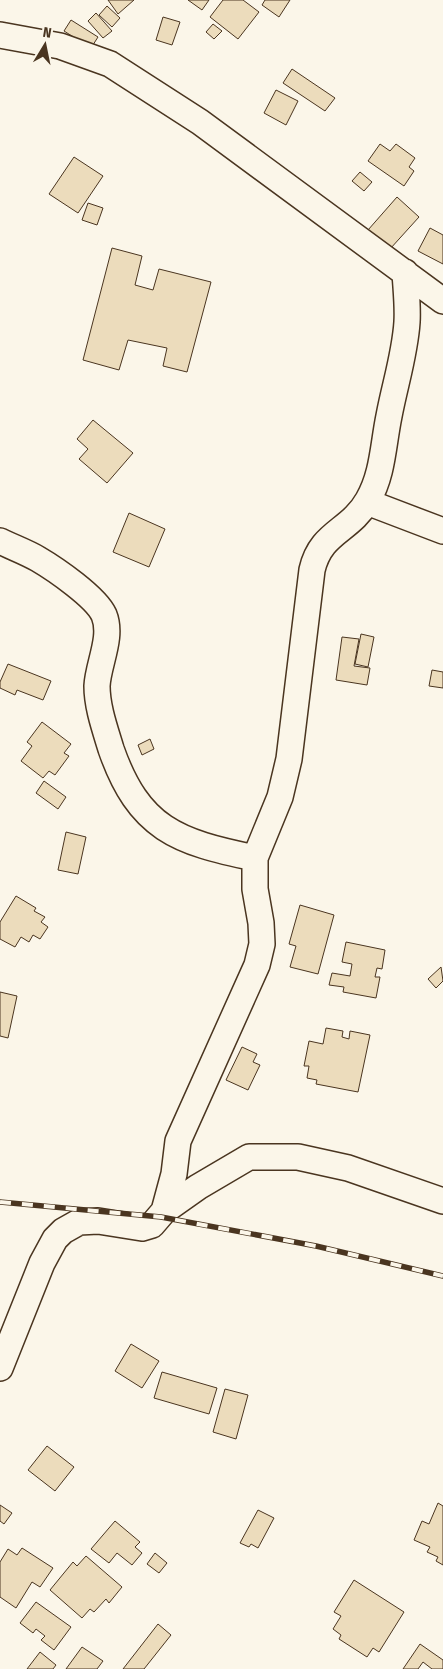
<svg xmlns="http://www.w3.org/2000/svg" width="443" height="1669" font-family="'Fira Sans Condensed',sans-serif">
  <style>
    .building { fill: #ecdcbc; stroke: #4a3520 }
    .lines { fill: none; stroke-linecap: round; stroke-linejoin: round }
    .street-casing { stroke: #4a3520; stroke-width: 28 }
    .street { stroke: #fbf6e9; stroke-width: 25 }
    .rail-casing { stroke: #4a3520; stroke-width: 5.5 }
    .rail { stroke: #fbf6e9; stroke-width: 4; stroke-dasharray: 11; stroke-linecap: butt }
  </style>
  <rect width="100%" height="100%" fill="#fbf6e9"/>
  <path class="building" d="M 108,0 L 134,0 L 118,14 Z
    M 188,0 L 209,0 L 202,10 Z
    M 223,0 L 243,0 L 259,12 L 238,39 L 210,17 Z
    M 265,0 L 290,0 L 279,17 L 262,5 Z
    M 107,6 L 120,18 L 112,27 L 99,15 Z
    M 96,13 L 112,31 L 103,38 L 88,21 Z
    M 163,17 L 180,22 L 172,45 L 156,40 Z
    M 71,20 L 98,37 L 91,48 L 64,31 Z
    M 213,24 L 222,31 L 214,39 L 206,32 Z
    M 292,69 L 335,98 L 325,111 L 283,83 Z
    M 276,90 L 298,101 L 286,125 L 264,113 Z
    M 380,144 L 390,151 L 396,144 L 415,158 L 409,167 L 414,171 L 404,186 L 368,161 Z
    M 74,157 L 103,176 L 78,213 L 49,194 Z
    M 360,172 L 372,182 L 364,191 L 352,181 Z
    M 397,197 L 419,217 L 390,249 L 368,230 Z
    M 88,203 L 103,208 L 97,225 L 82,220 Z
    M 430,228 L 443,235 L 443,264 L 418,251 Z
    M 112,248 L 142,256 L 135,285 L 153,290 L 159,269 L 211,282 L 187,372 L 163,366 L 167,348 L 128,340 L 119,370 L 83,360 Z
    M 93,420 L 133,453 L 107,483 L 79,459 L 88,449 L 77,439 Z
    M 129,513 L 165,529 L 149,567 L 113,552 Z
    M 361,634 L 374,637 L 368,667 L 355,664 Z
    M 342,637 L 359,639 L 354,666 L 370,668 L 367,685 L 336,680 Z
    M 8,664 L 51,681 L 43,700 L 17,690 L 15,695 L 0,688 L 0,682 Z
    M 432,670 L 443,672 L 443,688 L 429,686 Z
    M 42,722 L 71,744 L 64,753 L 69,756 L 55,775 L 49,771 L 43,778 L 21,761 L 32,746 L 27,742 Z
    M 150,739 L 154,749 L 142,755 L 138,745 Z
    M 44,781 L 66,797 L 58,809 L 36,793 Z
    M 66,832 L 86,837 L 78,874 L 58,870 Z
    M 16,896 L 36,908 L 34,911 L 45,917 L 41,922 L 48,927 L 40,939 L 33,935 L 29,942 L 21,937 L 15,947 L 0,939 L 0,922 Z
    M 300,905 L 334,915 L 318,974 L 290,967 L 296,946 L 289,944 Z
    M 346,942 L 385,950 L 382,969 L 377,968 L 375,977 L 380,977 L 376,998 L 343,992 L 344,987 L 329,985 L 332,973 L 350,976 L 352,964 L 342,962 Z
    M 441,967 L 443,981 L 436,988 L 428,979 Z
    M 0,992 L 17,996 L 8,1038 L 0,1036 Z
    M 326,1028 L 343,1031 L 342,1037 L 349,1039 L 350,1031 L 370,1035 L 358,1092 L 316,1084 L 317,1080 L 307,1078 L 309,1066 L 304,1066 L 309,1041 L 323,1044 Z
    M 242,1047 L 257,1054 L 253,1062 L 260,1065 L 248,1090 L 226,1080 Z
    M 131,1344 L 159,1361 L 142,1388 L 115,1371 Z
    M 162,1372 L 217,1388 L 209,1414 L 154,1398 Z
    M 225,1389 L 248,1395 L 236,1439 L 213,1432 Z
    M 47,1446 L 74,1467 L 55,1491 L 28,1470 Z
    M 438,1503 L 443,1506 L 443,1565 L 436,1561 L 438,1557 L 427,1552 L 430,1547 L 414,1540 L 422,1521 L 429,1524 Z
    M 0,1505 L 12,1513 L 4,1524 L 0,1521 Z
    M 258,1510 L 274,1518 L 258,1548 L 251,1544 L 249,1547 L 240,1543 Z
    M 115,1521 L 140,1542 L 135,1547 L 142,1553 L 132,1565 L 117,1553 L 109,1563 L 91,1549 Z
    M 22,1548 L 53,1568 L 40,1587 L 32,1582 L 16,1608 L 0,1597 L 0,1562 L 8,1549 L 17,1555 Z
    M 155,1553 L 167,1563 L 159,1573 L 147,1564 Z
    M 86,1556 L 122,1587 L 109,1603 L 106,1599 L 94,1612 L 90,1609 L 82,1618 L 50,1590 L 73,1562 L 77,1566 Z
    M 354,1580 L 404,1612 L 379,1652 L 373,1648 L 367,1657 L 339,1639 L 341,1635 L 333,1629 L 341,1616 L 334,1612 Z
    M 36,1602 L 71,1627 L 54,1650 L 41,1640 L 45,1636 L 36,1629 L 33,1633 L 20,1623 Z
    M 158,1624 L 171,1635 L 144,1669 L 123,1669 Z
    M 420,1644 L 443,1660 L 443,1669 L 432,1669 L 423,1662 L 418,1669 L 403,1669 Z
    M 82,1647 L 103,1661 L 97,1669 L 66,1669 Z
    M 40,1652 L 56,1665 L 53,1669 L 27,1669 Z"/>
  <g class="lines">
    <g class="street-casing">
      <path id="street" d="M 0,35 L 60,46 L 110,64 L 200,122 L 443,301
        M 367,502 L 443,531
        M 0,541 C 12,547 26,552 38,559 C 55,569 96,597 104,615 C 113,637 98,664 97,686 C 97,707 105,729 111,749 C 139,829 177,842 255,858
        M 164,1211 L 174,1174 L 178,1141 L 257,965 L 262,944 L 261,923 L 255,889 L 255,858 L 280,797 L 289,759 L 312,570 C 321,531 350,532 368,500 C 383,474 383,445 389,416 C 395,384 405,354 407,322 C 408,306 406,289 405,272
        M 0,1368 L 42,1263 L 55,1239 L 63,1231 L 79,1222 L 98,1221 L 142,1228 L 152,1225 L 164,1211 L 198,1187 L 249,1157 L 298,1157 L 348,1168 L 443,1201"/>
    </g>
    <use href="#street" class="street"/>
    <g class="rail-casing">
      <path id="rail" d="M 0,1202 L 161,1217 L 316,1246 L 443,1276"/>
    </g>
    <use href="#rail" class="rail"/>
  </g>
  <g transform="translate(45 45) rotate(10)" stroke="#fbf6e9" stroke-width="4" paint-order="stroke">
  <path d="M0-4L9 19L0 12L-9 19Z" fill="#4a3520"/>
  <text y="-8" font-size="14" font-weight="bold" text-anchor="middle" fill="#4a3520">N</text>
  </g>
</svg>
